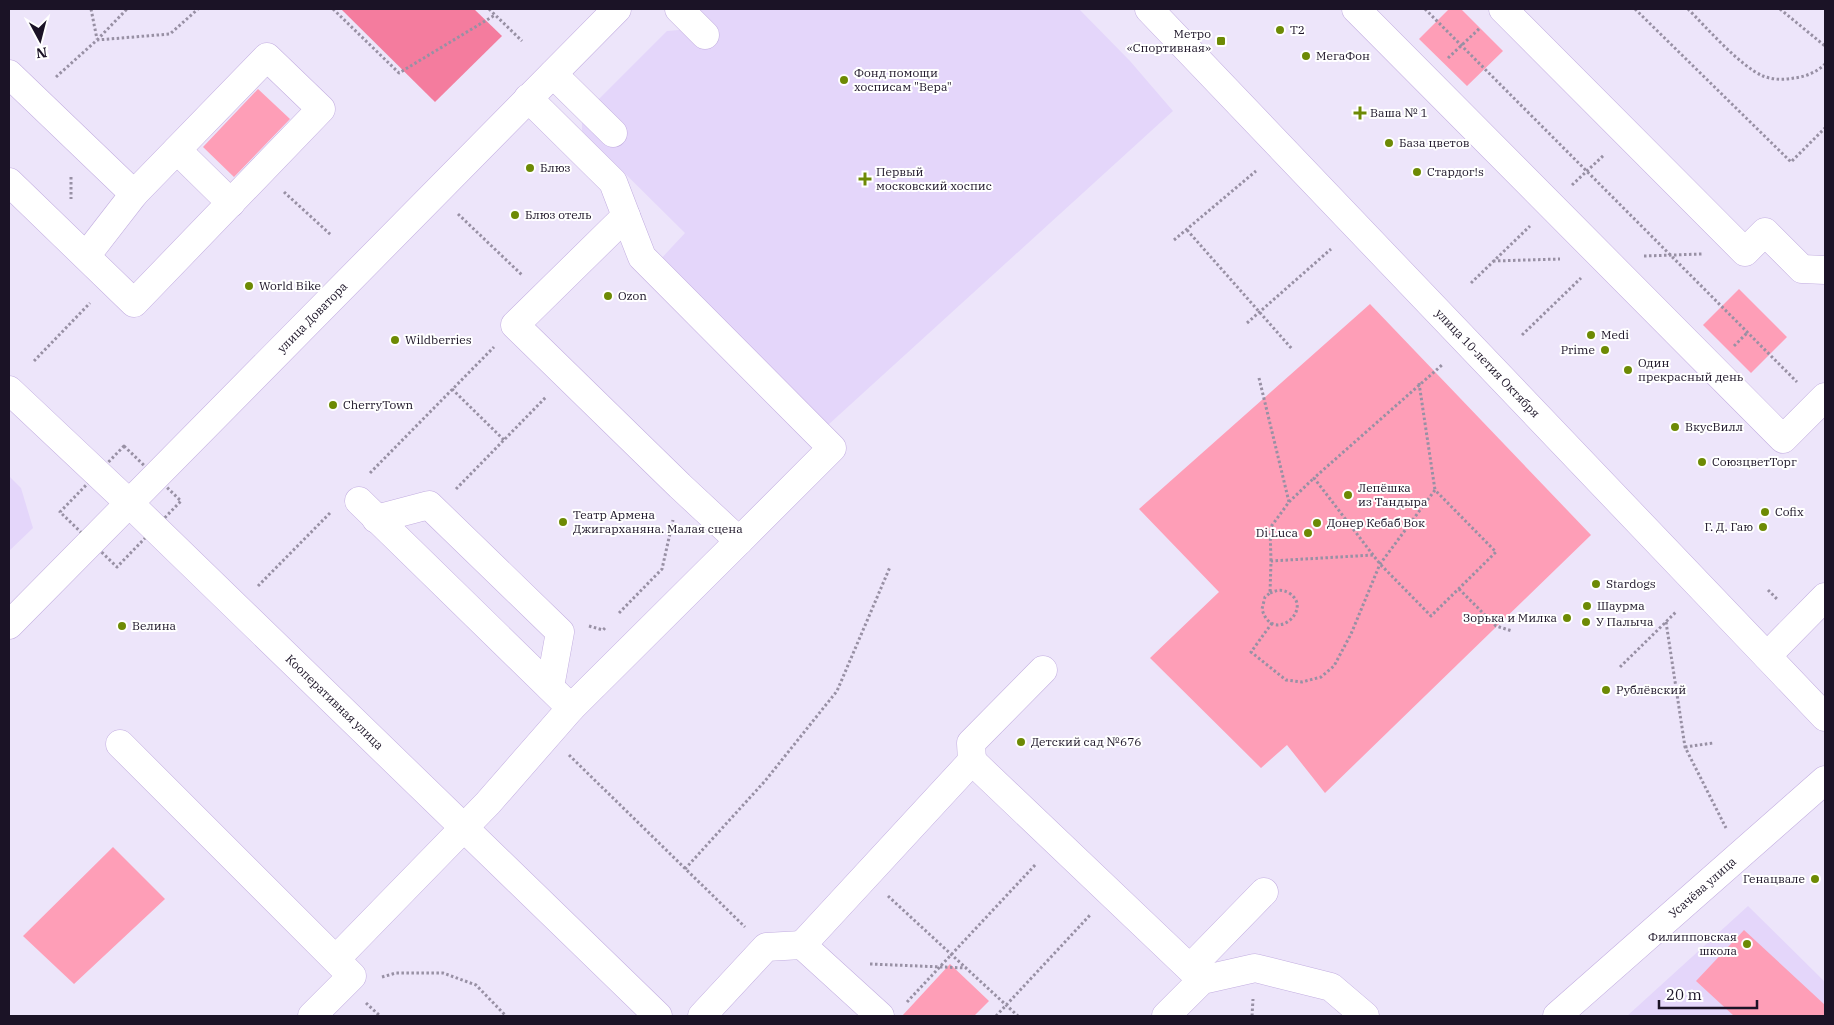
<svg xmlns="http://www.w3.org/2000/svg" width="1834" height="1025" font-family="'IBM Plex Serif',serif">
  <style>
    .built { fill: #e4d6fa }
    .green { fill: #fe9eb7 }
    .forest { fill: #f47c9e }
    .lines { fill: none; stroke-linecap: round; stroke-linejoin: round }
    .minor-casing { stroke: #c2ade0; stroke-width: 29 }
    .path { stroke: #9890a4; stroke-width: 3; stroke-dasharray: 2.5 2.5; stroke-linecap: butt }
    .minor { stroke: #fff; stroke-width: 28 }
    .poi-dot { fill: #6d8a04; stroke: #fff; stroke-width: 2 }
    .labels { text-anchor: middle; stroke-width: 4; stroke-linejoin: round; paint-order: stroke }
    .poi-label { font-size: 12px; fill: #1b1326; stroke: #fff; text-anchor: start }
    .street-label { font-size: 12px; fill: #1b1326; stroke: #fff }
  </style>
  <rect width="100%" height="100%" fill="#ede5fa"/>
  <path class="built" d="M 698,9 L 1079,9 L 1130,61 L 1173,111 L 828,425 L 658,262 L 685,233 L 582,131 L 582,116 L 667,31 L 679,30 Z
    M 9,476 L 21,488 L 33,528 L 9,551 Z
    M 1748,906 L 1825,982 L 1825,1016 L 1627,1016 Z"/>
  <path class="green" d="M 1449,9 L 1461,9 L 1503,51 L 1467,86 L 1419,39 Z
    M 258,89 L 290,119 L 234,177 L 203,147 Z
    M 1739,289 L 1787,337 L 1751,373 L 1703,325 Z
    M 1370,304 L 1591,535 L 1325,793 L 1287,745 L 1261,768 L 1150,658 L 1219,592 L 1139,509 Z
    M 113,847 L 165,899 L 74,984 L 23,936 Z
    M 1744,930 L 1825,1005 L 1825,1016 L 1734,1016 L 1696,981 Z
    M 950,964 L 989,1001 L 974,1016 L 902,1016 Z"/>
  <path class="forest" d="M 341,9 L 474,9 L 502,36 L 435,102 Z"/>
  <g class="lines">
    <g class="minor-casing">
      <g id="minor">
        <path d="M 679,9 L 705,35"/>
        <path id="s1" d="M 1149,9 L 1825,717"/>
        <path d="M 1356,9 L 1783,439 L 1825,397"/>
        <path d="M 1503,9 L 1745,252 L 1765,232 L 1802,269 L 1825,270"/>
        <path d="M 9,74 L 134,194 L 267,57 L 321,109 L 134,303 L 9,182"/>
        <path d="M 553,74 L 613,133"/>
        <path d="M 177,150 L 231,203"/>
        <path d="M 626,216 L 642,257 L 832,448 L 739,541"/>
        <path d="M 86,256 L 134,194"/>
        <path id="s2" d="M 9,390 L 129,503 L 658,1016"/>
        <path d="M 359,501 L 571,708 L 739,541 L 680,486 L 515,325 L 626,216 L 613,182 L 528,98"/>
        <path d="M 376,519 L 429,505 L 560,632 L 550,687"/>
        <path id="s3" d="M 9,625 L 617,9"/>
        <path d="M 1767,656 L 1825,597"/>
        <path d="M 120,744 L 352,976 L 312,1016"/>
        <path d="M 972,761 L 971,743 L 1043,670"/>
        <path d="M 336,959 L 488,803 L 571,708"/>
        <path d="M 1190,968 L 1264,892"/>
        <path d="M 702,1016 L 766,947 L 802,945"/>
        <path d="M 880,1016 L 802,945 L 972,761 L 1202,980"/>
        <path d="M 1166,1016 L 1202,980 L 1255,968 L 1331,987 L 1365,1016"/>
        <path id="s4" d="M 1557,1016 L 1825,780"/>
      </g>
    </g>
    <path class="path" d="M 91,9 L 97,39
      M 333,9 L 399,73 L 495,15
      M 489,9 L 522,41
      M 1425,9 L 1797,382
      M 1635,9 L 1791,162 L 1825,128
      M 1688,9 C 1707,28 1740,66 1763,76 C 1773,80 1784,80 1794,78 C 1805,77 1817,72 1825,64
      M 1780,9 L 1825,46
      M 97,40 L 127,9
      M 1448,58 L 1480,28
      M 56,77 L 97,40 L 170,34 L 198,9
      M 71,177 L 71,199
      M 1572,185 L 1604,155
      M 284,192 L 331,235
      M 458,214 L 522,275
      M 1187,230 L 1292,349
      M 1174,240 L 1256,171
      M 1644,256 L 1702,254
      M 1493,261 L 1560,259
      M 1471,283 L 1530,226
      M 1247,323 L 1331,249
      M 1522,335 L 1581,278
      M 1734,346 L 1747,333
      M 34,361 L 90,303
      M 1259,378 L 1289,502 L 1270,528 L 1271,561
      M 1419,383 L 1435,490
      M 452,389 L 504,440
      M 124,446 L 181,501 L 117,567 L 60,512 Z
      M 370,473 L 494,347
      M 456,489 L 546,397
      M 1289,502 L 1314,478
      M 258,586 L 330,513
      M 1459,589 L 1496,626 L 1512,631
      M 1768,590 L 1778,600
      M 1270,593 C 1277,590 1282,589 1289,593 C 1315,609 1272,646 1262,609 L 1265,597 L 1270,593 L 1271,561 L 1373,555
      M 619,613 L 662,569 L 673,520
      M 1666,622 L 1685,747 L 1726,828
      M 1272,623 L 1251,652 L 1286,680 L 1302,682 L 1321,677 L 1334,666 L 1351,634 L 1380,564 L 1435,490 L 1496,552 L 1431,616 L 1380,564 L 1314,478 L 1442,365
      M 589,626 L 603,630 L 605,628
      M 1620,667 L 1677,611
      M 1685,747 L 1713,743
      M 569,755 L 745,927
      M 685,869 L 765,781 L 837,691 L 890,567
      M 888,896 L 1018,1016
      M 870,964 L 966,968
      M 382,977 L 396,973 L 443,973 L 476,985 L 506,1016
      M 907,1002 L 1036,864
      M 366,1003 L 380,1016
      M 996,1016 L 1091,914
      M 1252,1016 L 1253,999"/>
    <use href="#minor" class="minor"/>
  </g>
  <g class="poi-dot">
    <circle cx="1280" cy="30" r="5"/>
    <rect x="1216" y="36" width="10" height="10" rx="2.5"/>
    <circle cx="1306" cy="56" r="5"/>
    <circle cx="844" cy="80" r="5"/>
    <path d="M1357.5 105.5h5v5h5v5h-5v5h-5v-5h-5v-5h5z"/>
    <circle cx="1389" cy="143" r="5"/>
    <circle cx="530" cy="168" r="5"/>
    <circle cx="1417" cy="172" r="5"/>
    <path d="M862.5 171.5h5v5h5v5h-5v5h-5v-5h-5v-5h5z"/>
    <circle cx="515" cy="215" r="5"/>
    <circle cx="249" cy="286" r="5"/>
    <circle cx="608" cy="296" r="5"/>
    <circle cx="1591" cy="335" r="5"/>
    <circle cx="395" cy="340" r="5"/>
    <circle cx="1605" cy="350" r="5"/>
    <circle cx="1628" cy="370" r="5"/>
    <circle cx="333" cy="405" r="5"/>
    <circle cx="1675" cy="427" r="5"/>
    <circle cx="1702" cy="462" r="5"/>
    <circle cx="1348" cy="495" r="5"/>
    <circle cx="1765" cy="512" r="5"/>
    <circle cx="563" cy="522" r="5"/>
    <circle cx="1317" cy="523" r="5"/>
    <circle cx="1763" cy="527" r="5"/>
    <circle cx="1308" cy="533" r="5"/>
    <circle cx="1596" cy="584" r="5"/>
    <circle cx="1587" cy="606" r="5"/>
    <circle cx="1567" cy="618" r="5"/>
    <circle cx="1586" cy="622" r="5"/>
    <circle cx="122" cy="626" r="5"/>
    <circle cx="1606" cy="690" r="5"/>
    <circle cx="1021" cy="742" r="5"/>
    <circle cx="1815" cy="879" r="5"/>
    <circle cx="1747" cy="944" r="5"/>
  </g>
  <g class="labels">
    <g class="poi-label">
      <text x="1290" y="34">T2</text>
      <text x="1211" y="38" text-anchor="end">Метро<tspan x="1211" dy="14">«Спортивная»</tspan></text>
      <text x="1316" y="60">МегаФон</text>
      <text x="854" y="77">Фонд помощи<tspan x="854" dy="14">хосписам "Вера"</tspan></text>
      <text x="1370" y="117">Ваша № 1</text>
      <text x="1399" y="147">База цветов</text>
      <text x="540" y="172">Блюз</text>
      <text x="876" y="176">Первый<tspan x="876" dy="14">московский хоспис</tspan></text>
      <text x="1427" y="176">Стардог!s</text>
      <text x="525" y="219">Блюз отель</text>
      <text x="259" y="290">World Bike</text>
      <text x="618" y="300">Ozon</text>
      <text x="1601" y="339">Medi</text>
      <text x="405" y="344">Wildberries</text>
      <text x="1595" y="354" text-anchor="end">Prime</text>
      <text x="1638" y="367">Один<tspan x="1638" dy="14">прекрасный день</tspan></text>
      <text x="343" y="409">CherryTown</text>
      <text x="1685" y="431">ВкусВилл</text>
      <text x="1712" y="466">СоюзцветТорг</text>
      <text x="1358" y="492">Лепёшка<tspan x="1358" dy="14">из Тандыра</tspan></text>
      <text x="1775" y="516">Cofix</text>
      <text x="573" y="519">Театр Армена<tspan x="573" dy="14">Джигарханяна. Малая сцена</tspan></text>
      <text x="1327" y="527">Донер Кебаб Вок</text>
      <text x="1753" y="531" text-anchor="end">Г. Д. Гаю</text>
      <text x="1298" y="537" text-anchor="end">Di Luca</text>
      <text x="1606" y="588">Stardogs</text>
      <text x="1597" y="610">Шаурма</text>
      <text x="1557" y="622" text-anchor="end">Зорька и Милка</text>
      <text x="1596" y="626">У Палыча</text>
      <text x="132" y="630">Велина</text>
      <text x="1616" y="694">Рублёвский</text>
      <text x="1031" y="746">Детский сад №676</text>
      <text x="1805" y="883" text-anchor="end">Генацвале</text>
      <text x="1737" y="941" text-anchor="end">Филипповская<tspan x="1737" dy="14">школа</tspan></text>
    </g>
    <g class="street-label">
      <text dy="4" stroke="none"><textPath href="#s3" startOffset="432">улица Доватора</textPath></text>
      <text dy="4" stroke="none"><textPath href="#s1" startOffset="490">улица 10-летия Октября</textPath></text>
      <text dy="4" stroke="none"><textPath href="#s2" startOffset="451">Кооперативная улица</textPath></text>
      <text dy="4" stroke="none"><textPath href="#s4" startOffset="194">Усачёва улица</textPath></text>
    </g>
  </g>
  <rect width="1834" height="1025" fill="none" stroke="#1b1326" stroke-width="20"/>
  <g transform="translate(40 40) rotate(173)" stroke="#ffffff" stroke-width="4" paint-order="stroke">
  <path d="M0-4L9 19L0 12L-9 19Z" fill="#1b1326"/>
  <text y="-8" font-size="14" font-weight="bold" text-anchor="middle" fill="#1b1326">N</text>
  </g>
  <path d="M1659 1000v8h98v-8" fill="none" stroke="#1b1326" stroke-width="2.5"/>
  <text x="1666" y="1000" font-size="15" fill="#1b1326" stroke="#ffffff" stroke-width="4" paint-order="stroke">20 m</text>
</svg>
